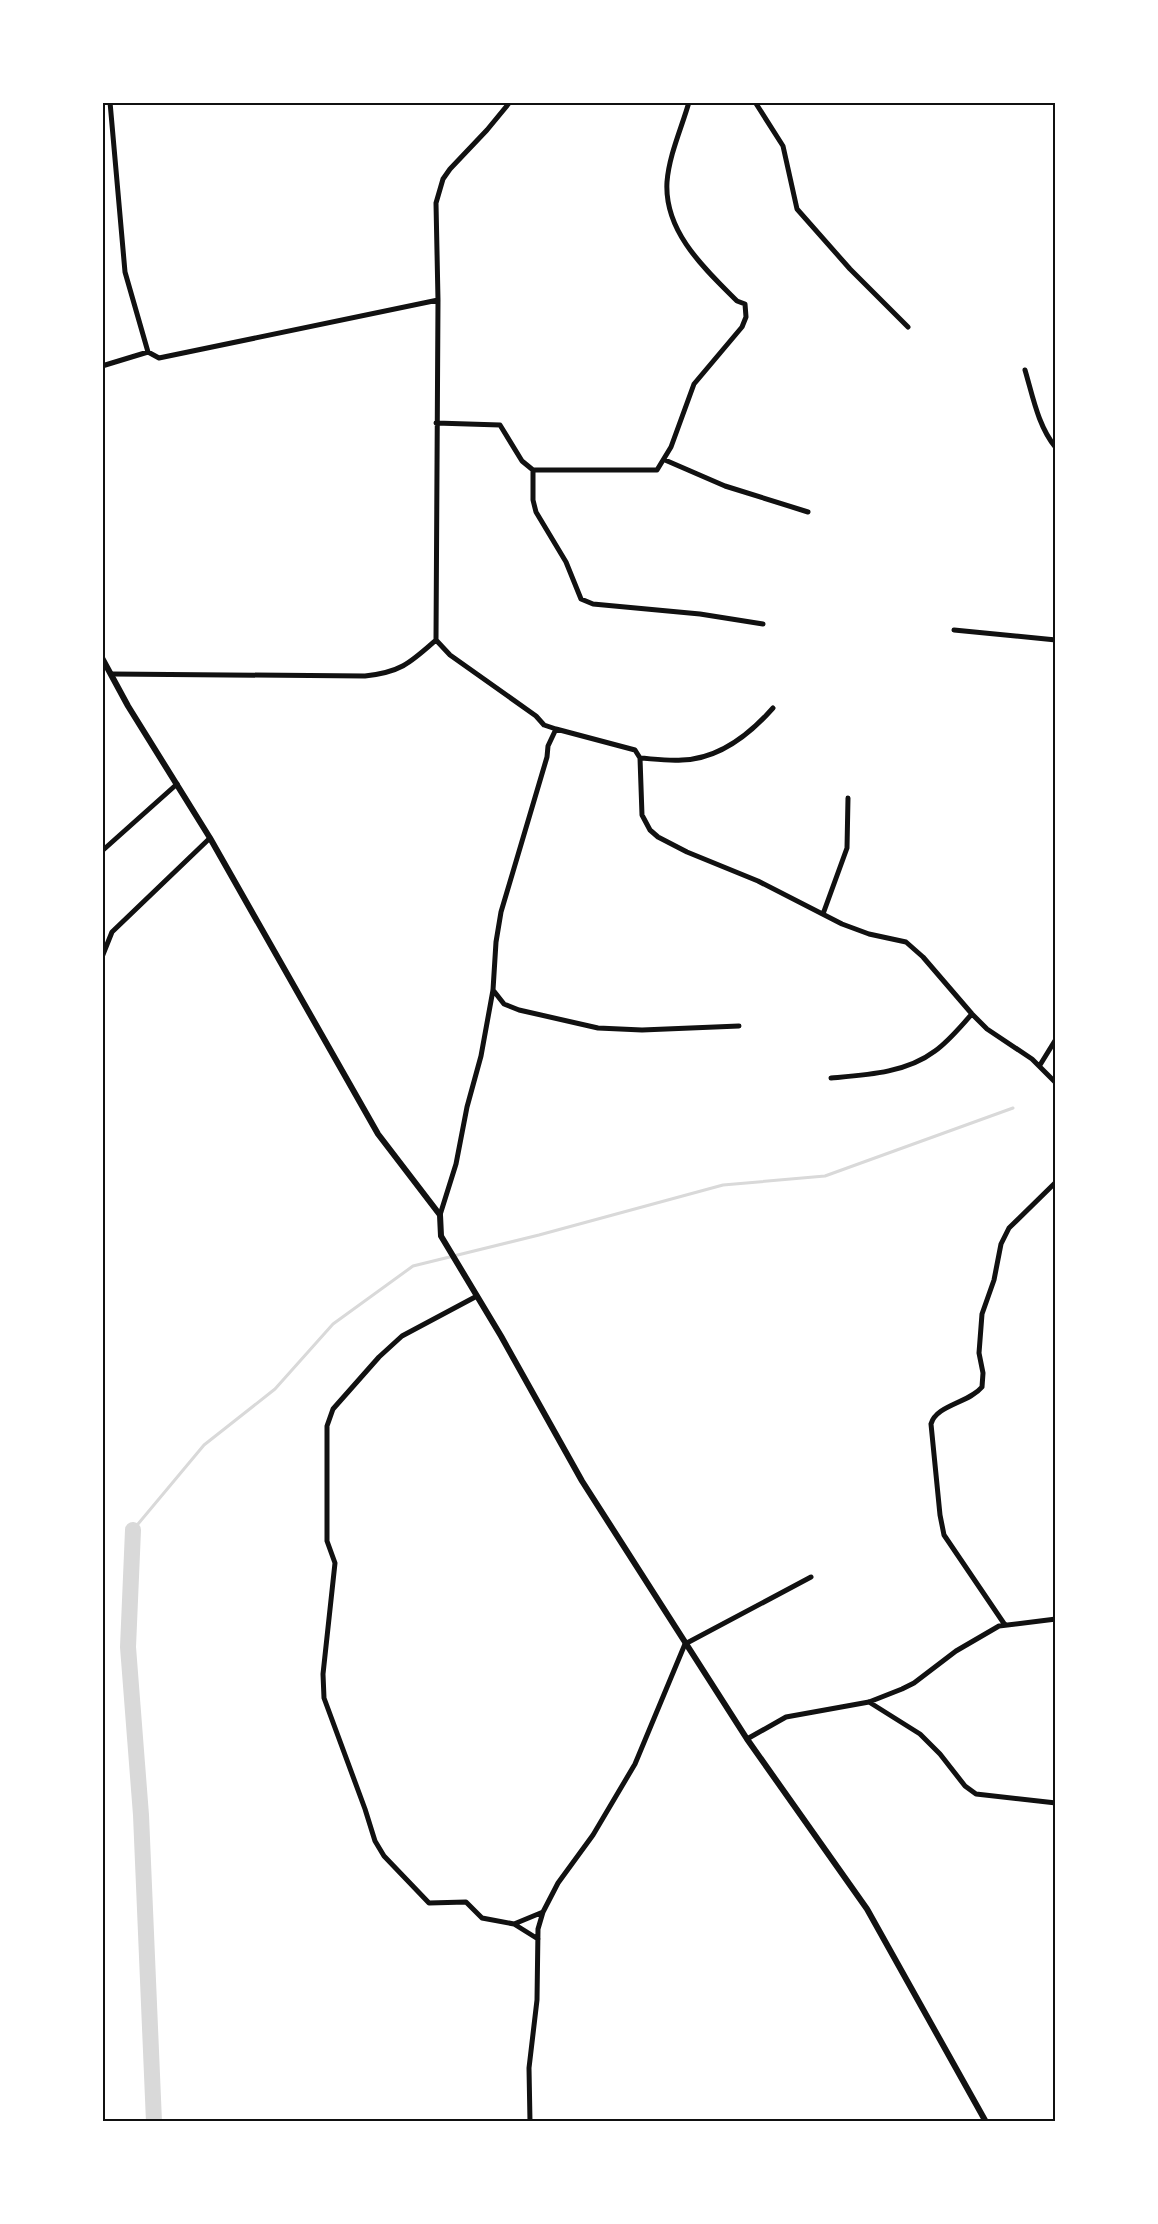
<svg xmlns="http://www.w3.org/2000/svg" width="1158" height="2224" font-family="Raleway,sans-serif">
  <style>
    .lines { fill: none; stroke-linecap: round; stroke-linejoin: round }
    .stream { stroke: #d9d9d9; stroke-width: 3 }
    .river { stroke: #d9d9d9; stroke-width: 16 }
    .minor { stroke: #111; stroke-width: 5 }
    .tertiary { stroke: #111; stroke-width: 6 }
    .neatline { fill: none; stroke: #111; stroke-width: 2 }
  </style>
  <rect width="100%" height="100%" fill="#fff"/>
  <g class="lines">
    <path class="stream" d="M 133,1530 L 204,1445 L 275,1389 L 333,1324 L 413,1266 L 539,1235 L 723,1185 L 825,1176 L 1013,1108"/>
    <path class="river" d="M 133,1530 L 128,1647 L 141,1815 L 154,2122"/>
    <path class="minor" d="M 110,102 L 125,272 L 148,352
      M 755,102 L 783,146 L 797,209 L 850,269 L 908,327
      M 102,366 L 148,352 L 159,358 L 438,300
      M 1025,370 C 1033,397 1038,426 1056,448
      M 436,423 L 500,425 L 522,461 L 533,470 L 657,470 L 671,447 L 694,384 L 742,327 L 746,317 L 745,304 L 737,301 C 705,269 664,232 667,182 C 669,155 682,127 689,102
      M 665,460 L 725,486 L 808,512
      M 533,470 L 533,500 L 536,512 L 566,562 L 581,599 L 593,604 L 700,614 L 763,624
      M 954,630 L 1056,640
      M 112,674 L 365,676 C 401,672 410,663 436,640
      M 556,729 L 635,750 L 640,758 L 642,815 L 650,830 L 658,837 L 687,852 L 758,881 L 842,924 L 869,934 L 906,942 L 923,957 L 972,1014 L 987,1029 L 1032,1059 L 1056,1083
      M 640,758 C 654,759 668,761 682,760 C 719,759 750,734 773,708
      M 102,851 L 177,784
      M 823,914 L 847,848 L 848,798
      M 102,957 L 112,932 L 210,838
      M 493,990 L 504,1004 L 519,1010 L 598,1028 L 642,1030 L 739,1026
      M 1040,1065 L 1056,1039
      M 831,1078 C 866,1075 906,1073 935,1051 C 949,1041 960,1027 972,1014
      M 440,1215 L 456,1164 L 467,1107 L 481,1056 L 493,990 L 496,942 L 501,912 L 547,757 L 548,746 L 556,729 L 544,725 L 536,716 L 450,655 L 436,640 L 438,300 L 436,203 L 443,179 L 450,169 L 487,130 L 510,102
      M 477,1296 L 402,1336 L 379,1357 L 333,1409 L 327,1426 L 327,1541 L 335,1563 L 323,1674 L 324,1698 L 365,1809 L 375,1841 L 384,1856 L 429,1903 L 466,1902 L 482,1918 L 514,1924 L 538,1939
      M 1005,1625 L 944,1535 L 940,1515 L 931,1424 C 936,1405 969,1403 982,1387 L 983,1373 L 979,1353 L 982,1314 L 994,1280 L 1001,1244 L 1009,1228 L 1056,1182
      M 869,1702 L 920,1734 L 940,1754 L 965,1786 L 976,1794 L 1056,1803
      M 747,1739 L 786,1717 L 869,1702 L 902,1689 L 914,1683 L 956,1651 L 999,1626 L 1056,1619
      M 514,1924 L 543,1912
      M 530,2122 L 529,2068 L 537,2000 L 538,1929 L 543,1912 L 558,1883 L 593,1835 L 635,1764 L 685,1644 L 811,1577"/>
    <path class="tertiary" d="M 102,658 L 128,706 L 210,838 L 378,1134 L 440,1215 L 441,1236 L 501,1336 L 582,1481 L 747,1739 L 867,1909 L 986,2122"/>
  </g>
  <rect width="1158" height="2224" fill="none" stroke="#ffffff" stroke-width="207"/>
  <rect x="104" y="104" width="950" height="2016" class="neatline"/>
</svg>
